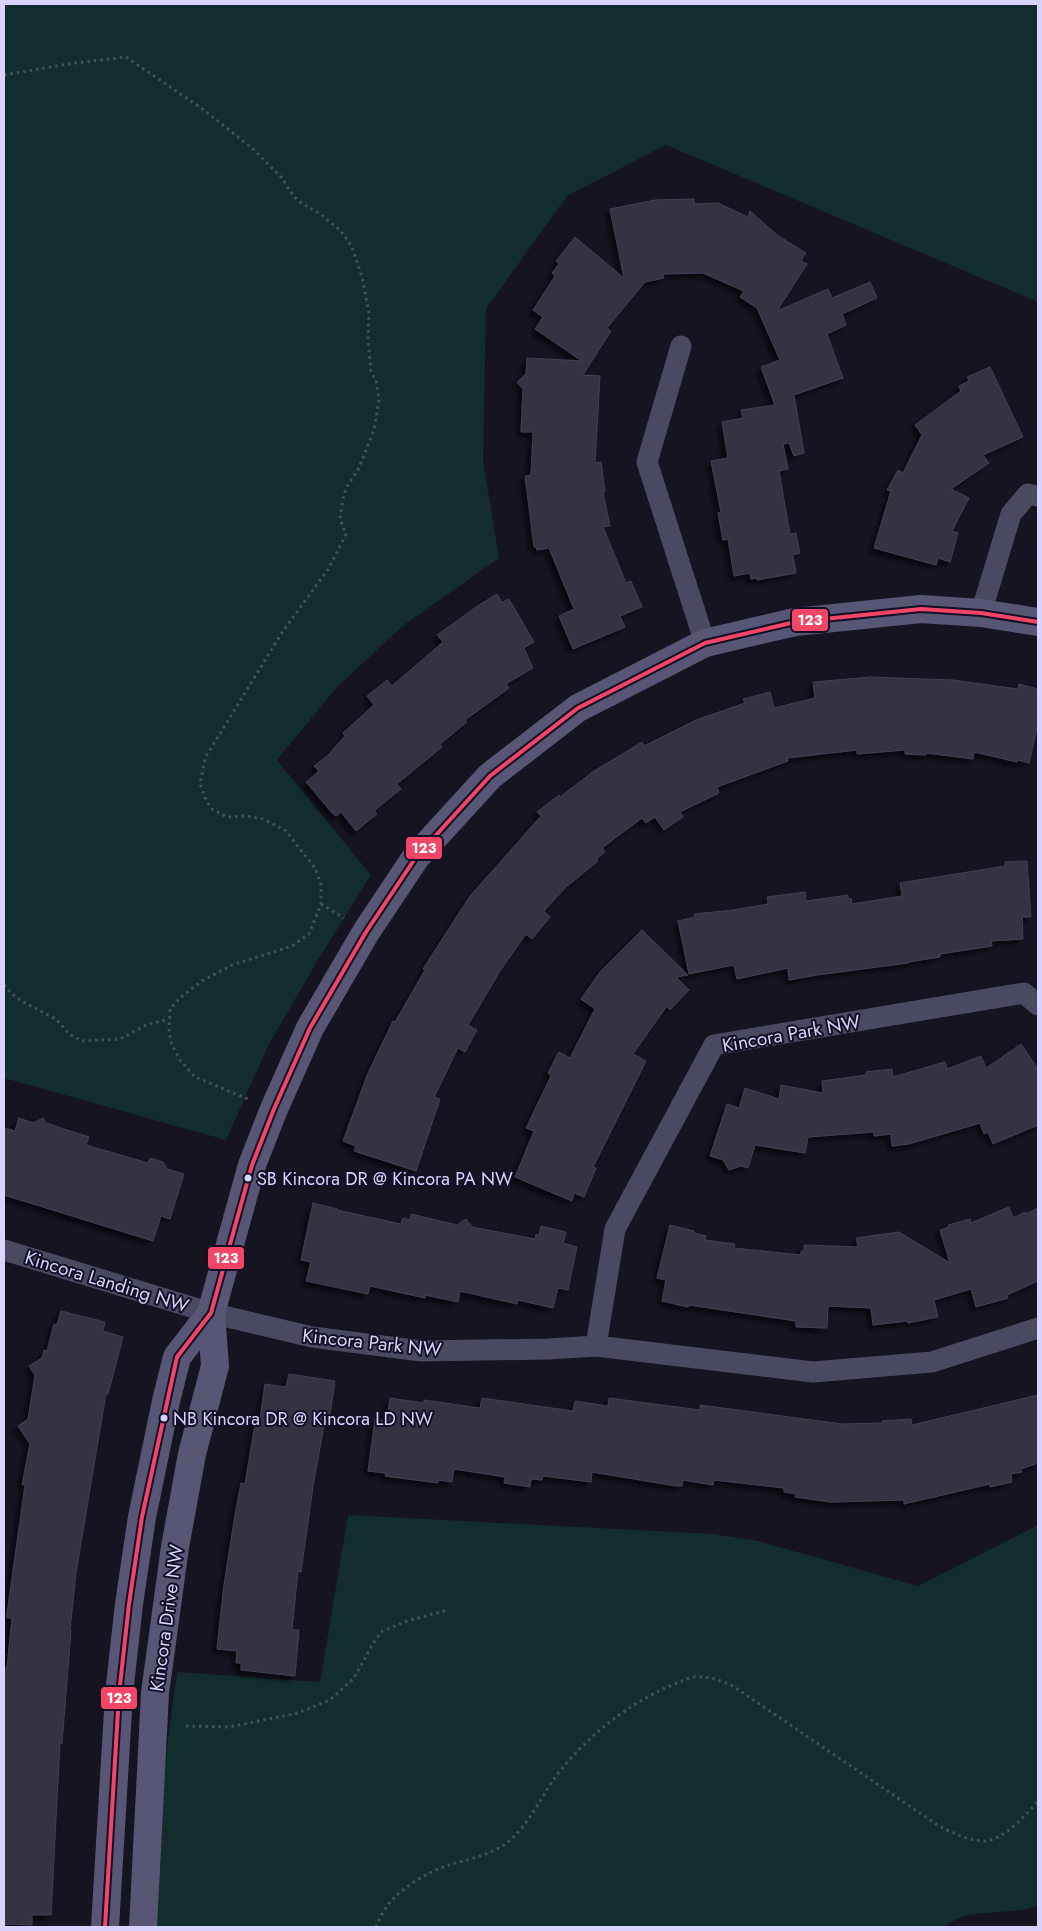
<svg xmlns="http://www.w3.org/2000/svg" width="1042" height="1931" font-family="Jost,sans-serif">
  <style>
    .green { fill: #132c2d }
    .building { fill: #343243; stroke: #433f54; filter: url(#shadow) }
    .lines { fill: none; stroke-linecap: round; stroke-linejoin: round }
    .path { stroke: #44505f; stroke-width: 3; stroke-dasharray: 2.5 4; stroke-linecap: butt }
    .street { stroke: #4a4962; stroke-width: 21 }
    .secondary { stroke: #575674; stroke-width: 28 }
    .bus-1-casing { stroke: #130f26; stroke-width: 8 }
    .bus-1 { stroke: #f34667; stroke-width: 4 }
    .bus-dot { fill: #d9d4ff; stroke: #130f26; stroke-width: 2 }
    .labels { text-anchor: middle; stroke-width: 4; stroke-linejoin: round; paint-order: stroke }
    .bus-label { font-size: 18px; fill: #d9d4ff; stroke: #130f26; text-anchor: start }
    .street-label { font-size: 19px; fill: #d9d4ff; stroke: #130f26 }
    .line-badge { stroke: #130f26; stroke-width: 2 }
    .badge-label { font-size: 14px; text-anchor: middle; font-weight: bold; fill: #fff }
  </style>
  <defs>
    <filter id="shadow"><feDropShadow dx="-4.5" dy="4.5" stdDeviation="2.5" flood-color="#0009"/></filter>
  </defs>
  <rect width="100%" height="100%" fill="#161421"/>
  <path class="green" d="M 4,4 L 1038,4 L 1038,302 L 666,145 L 567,196 L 486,309 L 483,460 L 499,558 L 404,625 L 337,687 L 277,760 L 371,875 L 318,960 L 269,1044 L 226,1140 L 4,1078 Z
    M 348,1515 L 713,1534 L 758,1541 L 918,1586 L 1038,1525 L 1038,1906 C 1014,1914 986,1910 961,1917 C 955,1919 949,1924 944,1927 L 153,1927 C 156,1842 165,1757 177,1672 L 320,1682 Z"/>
  <path class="building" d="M 694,199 L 694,204 L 718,203 L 748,217 L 750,211 L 777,235 L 806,253 L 801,261 L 807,264 L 777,311 L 828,289 L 832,298 L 870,282 L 877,298 L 842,314 L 846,325 L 827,334 L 843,378 L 794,395 L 804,453 L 794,456 L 789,443 L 783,444 L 788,469 L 779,471 L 790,534 L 796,533 L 800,553 L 793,555 L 796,573 L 757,580 L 757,578 L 751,579 L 750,573 L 734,576 L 728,539 L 723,540 L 718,513 L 721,512 L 711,461 L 728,458 L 722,422 L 743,418 L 741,410 L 775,405 L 761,367 L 780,360 L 757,308 L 740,297 L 744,291 L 703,273 L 663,274 L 664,278 L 645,282 L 607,328 L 611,331 L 583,375 L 600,376 L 595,463 L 601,462 L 605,492 L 603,492 L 610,526 L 603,527 L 626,583 L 631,581 L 642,607 L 620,616 L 625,627 L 573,649 L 559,616 L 574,609 L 549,548 L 537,550 L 536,547 L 534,547 L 525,476 L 531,475 L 533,432 L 521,432 L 523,389 L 517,382 L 526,374 L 527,358 L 582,361 L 535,329 L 543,317 L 533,310 L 555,276 L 552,273 L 559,264 L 556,261 L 575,237 L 624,278 L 610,209 L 655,200 Z
    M 990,367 L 1023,437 L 983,455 L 989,463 L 951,489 L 969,498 L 952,531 L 958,533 L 950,562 L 938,558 L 936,565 L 874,548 L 891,491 L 887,490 L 898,470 L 903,473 L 922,435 L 915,425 L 961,391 L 959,386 L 969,381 L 967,377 Z
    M 497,594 L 502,602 L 509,599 L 534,642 L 524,648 L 533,668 L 506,684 L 509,688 L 465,720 L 467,722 L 440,744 L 442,747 L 397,784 L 401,789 L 374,811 L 377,814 L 356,831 L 341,812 L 336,816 L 332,813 L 306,782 L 319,771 L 314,766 L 328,755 L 345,736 L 343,733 L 374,705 L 367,696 L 387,680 L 392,686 L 443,642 L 437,635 L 479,605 Z
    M 871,677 L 953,680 L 1018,689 L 1019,684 L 1038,689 L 1038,724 L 1029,763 L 1018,760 L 1017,762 L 974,752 L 973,759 L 926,753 L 926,755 L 905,754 L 905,750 L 857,754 L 857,750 L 787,758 L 788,761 L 717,787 L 719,793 L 680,812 L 683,817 L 664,830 L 655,817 L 646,823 L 642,818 L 602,848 L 605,852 L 596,859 L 598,861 L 565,888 L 544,911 L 550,917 L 532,939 L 526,934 L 500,971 L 468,1025 L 477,1030 L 465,1052 L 458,1048 L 434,1097 L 440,1099 L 416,1171 L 354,1151 L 356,1146 L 343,1141 L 368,1073 L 393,1021 L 395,1022 L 425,970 L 423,969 L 470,896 L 541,816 L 537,812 L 559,795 L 560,797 L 594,771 L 642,742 L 644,746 L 696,720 L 745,703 L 743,699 L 770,692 L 774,708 L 815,698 L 813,682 Z
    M 1027,861 L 1031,917 L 1022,917 L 1023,939 L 991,941 L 992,946 L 940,954 L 940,957 L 908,962 L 908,963 L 817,975 L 789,980 L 788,968 L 737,979 L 734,965 L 689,974 L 678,921 L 695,917 L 694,914 L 733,910 L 768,904 L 767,897 L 805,892 L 806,901 L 848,895 L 848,899 L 851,898 L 852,904 L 902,896 L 900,883 L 1005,866 L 1005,862 Z
    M 642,930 L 688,975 L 676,977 L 689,990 L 670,1010 L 667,1006 L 633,1054 L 646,1061 L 593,1167 L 596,1168 L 584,1197 L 574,1193 L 572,1201 L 515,1177 L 534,1131 L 526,1128 L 551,1076 L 548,1073 L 559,1052 L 570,1058 L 595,1009 L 581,999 L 600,972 Z
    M 1021,1044 L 1038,1069 L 1038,1125 L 993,1144 L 988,1132 L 984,1134 L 980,1123 L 909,1144 L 892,1146 L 891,1134 L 874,1136 L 874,1132 L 808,1137 L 805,1153 L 755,1145 L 748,1168 L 741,1166 L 729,1170 L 723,1160 L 710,1156 L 727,1104 L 739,1108 L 745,1088 L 779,1099 L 781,1085 L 823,1093 L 822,1081 L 866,1075 L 866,1072 L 892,1069 L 893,1077 L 945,1062 L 947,1069 L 981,1056 L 986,1068 Z
    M 19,1118 L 33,1123 L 43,1118 L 46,1123 L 89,1137 L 86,1145 L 148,1163 L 150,1158 L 163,1162 L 167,1169 L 184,1174 L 170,1219 L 161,1216 L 153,1241 L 4,1195 L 4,1128 L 15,1131 Z
    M 313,1203 L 337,1209 L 337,1210 L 401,1224 L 403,1218 L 410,1220 L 411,1214 L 457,1225 L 466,1219 L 472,1227 L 535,1239 L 536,1234 L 539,1235 L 541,1226 L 566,1232 L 563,1243 L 577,1247 L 568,1290 L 558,1288 L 553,1308 L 518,1300 L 517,1304 L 460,1291 L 458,1302 L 425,1295 L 425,1298 L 370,1286 L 368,1294 L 306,1281 L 311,1262 L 301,1260 Z
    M 1009,1207 L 1013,1218 L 1025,1212 L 1026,1214 L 1038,1208 L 1038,1281 L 1007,1295 L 1008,1298 L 976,1307 L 971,1289 L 934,1300 L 938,1317 L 908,1323 L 908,1321 L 873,1325 L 871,1308 L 828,1306 L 827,1328 L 796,1327 L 796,1321 L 689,1305 L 688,1307 L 662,1301 L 666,1280 L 657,1278 L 670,1225 L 694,1231 L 694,1233 L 706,1236 L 705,1240 L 735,1244 L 734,1248 L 801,1255 L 801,1251 L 804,1251 L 804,1245 L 858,1247 L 856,1238 L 899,1232 L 950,1263 L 940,1230 L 949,1227 L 948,1225 L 970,1219 L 971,1223 Z
    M 61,1311 L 105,1322 L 103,1331 L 123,1337 L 108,1394 L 106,1394 L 76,1573 L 70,1630 L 71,1630 L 62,1744 L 60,1743 L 51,1915 L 32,1915 L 32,1925 L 4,1924 L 4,1668 L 7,1668 L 12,1618 L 7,1618 L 7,1614 L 25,1485 L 22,1485 L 30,1444 L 18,1426 L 28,1419 L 35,1375 L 29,1366 L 42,1358 L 44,1350 L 47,1351 L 54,1324 L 57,1325 Z
    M 289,1374 L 335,1381 L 329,1421 L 325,1420 L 313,1487 L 301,1572 L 298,1571 L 292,1630 L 299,1630 L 295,1676 L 241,1670 L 241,1663 L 236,1663 L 237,1651 L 217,1649 L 224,1585 L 235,1515 L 241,1483 L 245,1484 L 256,1418 L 260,1419 L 265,1384 L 286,1387 Z
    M 1038,1395 L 1038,1463 L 1021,1469 L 1022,1472 L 1011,1474 L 1012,1482 L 990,1487 L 990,1484 L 904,1504 L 904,1500 L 831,1502 L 795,1497 L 796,1494 L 784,1492 L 784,1488 L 714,1480 L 713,1485 L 683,1480 L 682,1486 L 676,1486 L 592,1472 L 591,1482 L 543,1476 L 542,1480 L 531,1479 L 530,1487 L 504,1483 L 505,1477 L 454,1469 L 452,1482 L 438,1480 L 438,1483 L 385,1476 L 386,1473 L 368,1471 L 375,1419 L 387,1421 L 390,1398 L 424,1403 L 424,1400 L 480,1408 L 482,1398 L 573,1411 L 575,1401 L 608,1406 L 609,1398 L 700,1410 L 700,1405 L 842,1424 L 882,1423 L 882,1421 L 911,1419 L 912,1425 Z"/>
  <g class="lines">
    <path class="path" d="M 4,75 L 74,63 L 126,57 L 204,110 L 252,148 L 283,179 L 289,190 L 298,201 L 319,213 L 341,231 L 352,247 L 362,277 L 369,313 L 368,338 L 371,372 L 376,380 L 379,400 L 374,430 L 359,468 L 346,488 L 342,504 L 340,519 L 346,534 L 329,568 L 283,631 L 205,758 L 200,784 L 206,800 L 212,809 L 227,817 L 246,816 L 263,819 L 285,830 L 315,868 L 321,884 L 321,904 L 309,934 L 292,946 L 232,965 L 202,981 L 181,997 L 170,1009 L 169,1032 L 172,1045 L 180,1060 L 195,1077 L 248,1099
      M 321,904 L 344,918
      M 4,985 L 11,993 L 23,1002 L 56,1019 L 69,1034 L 82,1041 L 120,1039 L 146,1025 L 169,1019
      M 186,1726 L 229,1727 L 298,1713 L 330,1700 L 354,1678 L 371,1647 L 381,1632 L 407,1621 L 448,1610
      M 376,1927 C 380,1918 386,1905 394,1898 C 409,1883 432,1870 452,1864 C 470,1859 493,1854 508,1842 C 533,1821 543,1790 564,1766 C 594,1731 630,1703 672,1685 C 679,1683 686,1678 693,1677 C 708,1676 720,1680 733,1686 L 939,1826 C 953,1833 967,1840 983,1841 C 1002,1842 1027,1814 1038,1801"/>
    <path class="street" d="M 681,346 L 647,462 L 705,643
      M 981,613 L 1011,514 L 1028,494 L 1038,496
      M 4,1250 L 211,1313 L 312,1337 L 421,1351 L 549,1349 L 596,1346 L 813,1372 L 932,1362 L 1038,1328
      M 596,1346 L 615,1229 L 714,1045 L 1024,993 L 1038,1005"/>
    <path class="secondary" d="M 105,1927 L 119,1694 L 129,1604 L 142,1517 L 166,1401 L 177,1357 L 211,1313
      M 143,1927 L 155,1693 L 175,1547 L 192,1454 L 215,1366 L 211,1313 L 252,1165 L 274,1109 L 310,1028 L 366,932 L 416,857 L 490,776 L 578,708 L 705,643 L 795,622 L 921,609 L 981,613 L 1038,622"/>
    <g class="bus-1-casing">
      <path id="bus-1" d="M 105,1927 L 119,1694 L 129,1604 L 142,1517 L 177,1357 L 211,1313 L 252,1165 L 274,1109 L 310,1028 L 366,932 L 416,857 L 490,776 L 578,708 L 705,643 L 795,622 L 921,609 L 981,613 L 1038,622"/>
    </g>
    <use href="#bus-1" class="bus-1"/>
  </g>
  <g class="bus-dot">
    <circle cx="248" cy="1178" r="4.5"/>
    <circle cx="164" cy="1418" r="4.5"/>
  </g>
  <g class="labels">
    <g class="bus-label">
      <text x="257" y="1185">SB Kincora DR @ Kincora PA NW</text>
      <text x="173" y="1425">NB Kincora DR @ Kincora LD NW</text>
    </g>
    <g class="street-label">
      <text transform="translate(791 1033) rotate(-10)" y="7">Kincora Park NW</text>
      <text transform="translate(107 1281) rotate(17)" y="7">Kincora Landing NW</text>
      <text transform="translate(372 1342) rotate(6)" y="7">Kincora Park NW</text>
      <text transform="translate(166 1618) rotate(-82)" y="7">Kincora Drive NW</text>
    </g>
  </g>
  <g class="line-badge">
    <rect x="791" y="608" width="38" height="24" rx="5" fill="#f34667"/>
    <rect x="405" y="836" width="38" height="24" rx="5" fill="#f34667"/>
    <rect x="207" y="1246" width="38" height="24" rx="5" fill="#f34667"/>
    <rect x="100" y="1686" width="38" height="24" rx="5" fill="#f34667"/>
  </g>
  <g class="badge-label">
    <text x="810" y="625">123</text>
    <text x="424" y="853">123</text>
    <text x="226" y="1263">123</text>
    <text x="119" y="1703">123</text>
  </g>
  <rect width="1042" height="1931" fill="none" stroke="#d9d4ff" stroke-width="10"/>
</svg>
